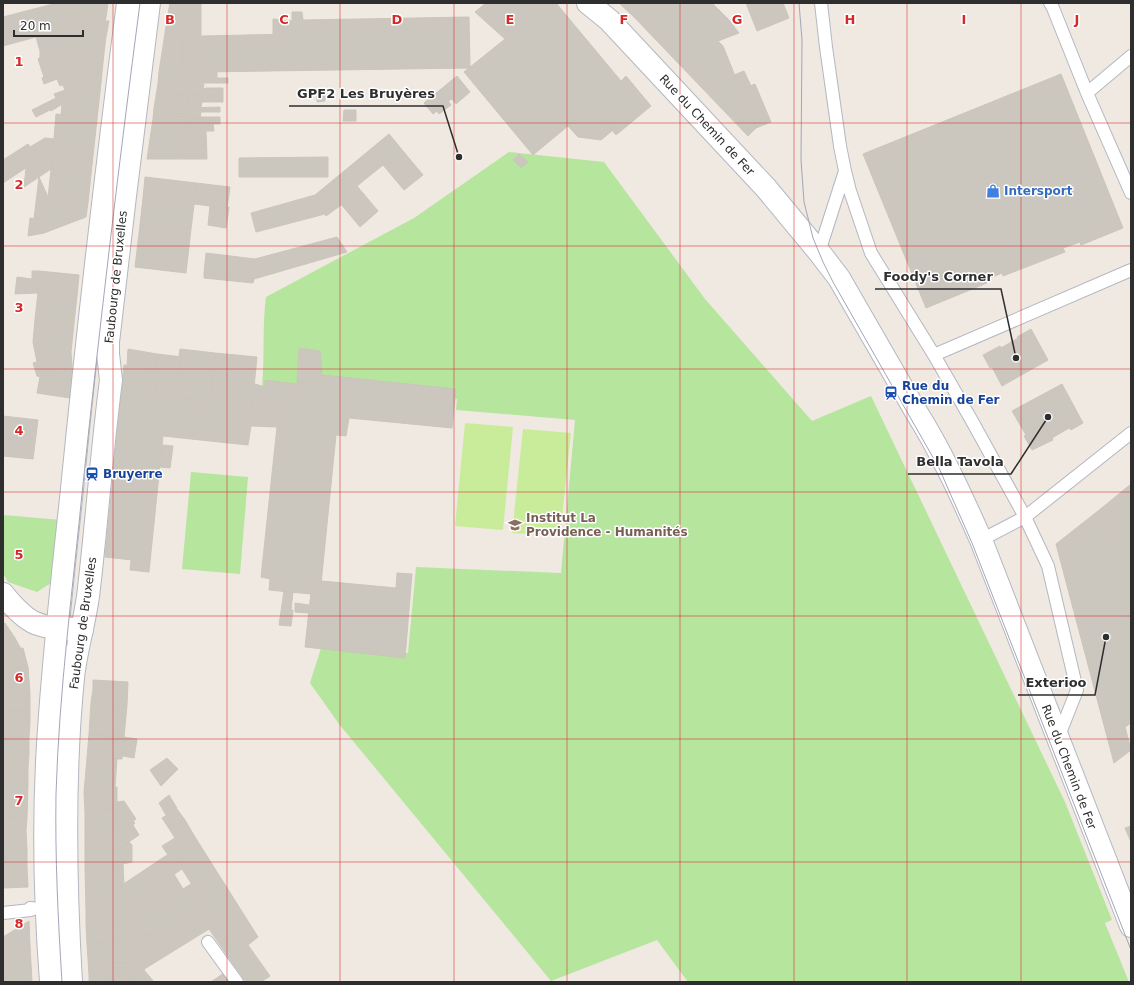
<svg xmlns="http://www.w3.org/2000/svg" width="1134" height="985" font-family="'DejaVu Sans',sans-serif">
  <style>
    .green { fill: #b6e59e }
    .pitch { fill: #c9ec9a }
    .building { fill: #cbc7bf; stroke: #cbc5ba }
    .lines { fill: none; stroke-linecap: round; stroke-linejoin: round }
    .service-casing { stroke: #b4b7c1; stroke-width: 14 }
    .minor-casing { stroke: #b4b7c1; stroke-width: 24 }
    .tertiary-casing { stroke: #b4b7c1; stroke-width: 24 }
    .service { stroke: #fff; stroke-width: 12 }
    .minor { stroke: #fff; stroke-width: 22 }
    .tertiary { stroke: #fff; stroke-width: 22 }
    .tram { stroke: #a3a6b8; stroke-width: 1 }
    .grid { fill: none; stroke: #d62828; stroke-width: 1; stroke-opacity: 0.55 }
    .labels { text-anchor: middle; stroke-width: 3; stroke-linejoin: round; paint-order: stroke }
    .street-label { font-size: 12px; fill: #2e2e2e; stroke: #fff }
    .shop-label { font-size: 12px; font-weight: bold; fill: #366cbe; stroke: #fff; text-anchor: start }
    .transit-label { font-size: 12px; font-weight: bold; fill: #164399; stroke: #fff; text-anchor: start }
    .education-label { font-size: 12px; font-weight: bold; fill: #785e54; stroke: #fff; text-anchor: start }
    .grid-label { font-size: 13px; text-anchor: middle; font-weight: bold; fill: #d62828; stroke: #fff; stroke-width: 3; stroke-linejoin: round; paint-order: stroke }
    .leader { fill: none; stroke: #2e2e2e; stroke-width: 1.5 }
    .callout-dot { fill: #2e2e2e; stroke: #fff; stroke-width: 1.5 }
    .callout-label { font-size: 13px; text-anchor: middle; font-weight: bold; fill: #2e2e2e; stroke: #fff; stroke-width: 3; stroke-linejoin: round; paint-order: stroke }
  </style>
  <rect width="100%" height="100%" fill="#efe9e1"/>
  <path class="green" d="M 509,152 L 604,162 L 705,299 L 812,421 L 871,396 L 1065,802 L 1112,920 L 1105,923 L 1129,982 L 688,982 L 657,940 L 551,981 L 339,724 L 310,683 L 322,645 L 408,653 L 416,567 L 561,573 L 575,420 L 456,410 L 457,399 L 320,385 L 318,392 L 262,386 C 265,356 262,326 266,297 L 414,218 Z
    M 191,472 L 248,477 L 240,574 L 182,569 Z
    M 3,515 L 62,520 L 54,581 L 37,592 L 8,582 L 3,573 Z"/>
  <path class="pitch" d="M 465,423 L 513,427 L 503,530 L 455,526 Z
    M 523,429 L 571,433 L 560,536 L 512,533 Z"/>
  <path class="building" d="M 57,3 L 68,3 L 65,30 L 55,33 L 53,22 L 33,26 L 36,37 L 3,46 L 3,17 Z
    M 68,3 L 108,3 L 106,17 L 67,10 Z
    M 170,3 L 201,3 L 201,26 L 167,20 Z
    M 486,3 L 556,3 L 621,81 L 626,76 L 651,106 L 616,135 L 592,106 L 533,155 L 464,72 L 505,39 L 475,12 Z
    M 619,3 L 649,3 L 634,17 Z
    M 649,3 L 712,3 L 729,20 L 739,33 L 718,41 L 723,46 L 756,128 L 748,136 L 634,17 Z
    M 746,3 L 783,3 L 789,18 L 757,31 Z
    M 67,10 L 106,17 L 105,21 L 98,22 L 65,30 Z
    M 292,12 L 302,12 L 303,20 L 469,17 L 470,68 L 202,72 L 202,36 L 292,34 Z
    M 273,19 L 292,21 L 292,34 L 273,34 Z
    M 167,20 L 201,26 L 201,37 L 183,37 L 183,72 L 159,72 Z
    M 105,21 L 109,21 L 106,37 L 70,48 L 65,30 L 98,22 Z
    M 53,22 L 55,33 L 36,37 L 33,26 Z
    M 65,30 L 70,48 L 40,57 L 40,51 L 36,37 Z
    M 201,36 L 202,71 L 183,70 L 183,37 L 201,37 Z
    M 106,37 L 104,53 L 74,64 L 70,48 Z
    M 70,48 L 74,64 L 44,77 L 38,59 L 40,57 Z
    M 104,53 L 102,72 L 72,84 L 65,68 Z
    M 65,68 L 71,81 L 60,86 L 57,79 L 44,84 L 42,78 Z
    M 183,70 L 192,70 L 190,84 L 158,83 L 159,72 L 183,72 Z
    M 192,70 L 202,71 L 202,72 L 217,72 L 217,78 L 228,78 L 228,83 L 190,83 Z
    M 744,71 L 751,86 L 740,90 L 734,75 Z
    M 102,72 L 101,83 L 69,100 L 63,85 L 71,81 L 72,84 Z
    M 1061,74 L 1123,228 L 1081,245 L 1080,242 L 1063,248 L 1065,252 L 1003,276 L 1002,273 L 986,280 L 987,283 L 926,308 L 863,154 Z
    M 457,76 L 470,92 L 456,104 L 452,99 L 448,101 L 451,105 L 439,114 L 437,111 L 433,114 L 424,103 Z
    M 101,83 L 97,119 L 61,115 L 62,104 Z
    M 158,83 L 190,84 L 189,95 L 156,96 Z
    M 190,83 L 204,84 L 203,89 L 206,88 L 223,88 L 223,95 L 189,95 Z
    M 755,84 L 771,122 L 756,128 L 740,90 Z
    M 65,90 L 69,100 L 51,111 L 50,110 L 36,117 L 32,110 L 56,98 L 54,94 Z
    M 317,93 L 325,93 L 325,101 L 317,102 Z
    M 189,95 L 187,109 L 154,108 L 156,96 Z
    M 189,95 L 223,95 L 223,102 L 202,102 L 201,107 L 187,108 Z
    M 592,106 L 613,130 L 601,140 L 578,137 L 568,126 Z
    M 220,107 L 220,112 L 201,112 L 200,119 L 186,119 L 187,108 Z
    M 154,108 L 187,109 L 186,118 L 153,119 Z
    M 344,110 L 356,110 L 356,121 L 343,121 Z
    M 56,114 L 97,119 L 93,156 L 53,151 Z
    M 200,117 L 220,117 L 220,124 L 213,124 L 214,131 L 206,131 L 207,159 L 181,159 L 186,119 L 200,119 Z
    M 153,119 L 186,119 L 181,159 L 147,159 Z
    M 389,134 L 423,175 L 404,190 L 383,165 L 357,186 L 378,211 L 360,227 L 326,186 Z
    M 45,138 L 54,139 L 53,150 L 3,183 L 3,160 L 28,144 L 30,147 Z
    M 53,150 L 51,169 L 24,187 L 26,168 Z
    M 53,151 L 93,156 L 91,174 L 51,169 Z
    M 519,154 L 528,162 L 521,168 L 513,160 Z
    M 328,157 L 328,177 L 239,177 L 239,158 Z
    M 51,169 L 91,174 L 88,203 L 48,198 Z
    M 39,177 L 48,197 L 46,220 L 34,219 Z
    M 145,177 L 196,183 L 194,205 L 143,198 Z
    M 196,183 L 230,187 L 227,208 L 194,204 Z
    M 326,186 L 341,205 L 326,216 L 315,195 Z
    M 315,195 L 325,214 L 256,232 L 251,213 Z
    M 48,198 L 88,203 L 86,217 L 44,233 Z
    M 143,198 L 194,205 L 191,229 L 140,225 Z
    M 210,206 L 227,208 L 227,207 L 229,207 L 226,228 L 208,225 Z
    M 30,218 L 46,220 L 44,233 L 28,236 Z
    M 140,225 L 191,229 L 186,273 L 135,267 Z
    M 337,237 L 347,252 L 254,279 L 204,273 L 206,253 L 255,259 Z
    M 32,271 L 39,271 L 36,293 L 15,294 L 17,277 L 32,279 Z
    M 39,271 L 79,275 L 77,296 L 36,293 Z
    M 204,273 L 254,279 L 253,283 L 204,278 Z
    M 38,293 L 77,296 L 74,323 L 35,319 Z
    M 35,319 L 74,323 L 71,352 L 63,354 L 63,355 L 37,362 L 33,342 Z
    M 1031,329 L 1048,360 L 1002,386 L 992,367 L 990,368 L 983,355 L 1000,346 L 1001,348 L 1018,338 L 1017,337 Z
    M 299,348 L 320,351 L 322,375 L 321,384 L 302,381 L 300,396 L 252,407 L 255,384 L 265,387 L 265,380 L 297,384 Z
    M 128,349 L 157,354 L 155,369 L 127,366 Z
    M 180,349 L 215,353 L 210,401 L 154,396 L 157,382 L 177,384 L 182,357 L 179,356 Z
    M 71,352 L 73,379 L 53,376 L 48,359 L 63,355 L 63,354 Z
    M 215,353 L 257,357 L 252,407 L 300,396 L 302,381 L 321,384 L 322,375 L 456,389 L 452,428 L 349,418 L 346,436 L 336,435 L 321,584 L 312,583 L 311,594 L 269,590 L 270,579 L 261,577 L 277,427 L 251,426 L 248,445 L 163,436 L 150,562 L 105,557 L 124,365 L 155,369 L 157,354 L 182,357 L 177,384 L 157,382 L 154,396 L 210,401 Z
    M 48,359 L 53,376 L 42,375 L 40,377 L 37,376 L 33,363 Z
    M 42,375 L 73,379 L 70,398 L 37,393 L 40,377 Z
    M 1062,384 L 1083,423 L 1071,430 L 1069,428 L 1052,438 L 1053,440 L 1032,450 L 1024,436 L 1026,435 L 1012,411 Z
    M 3,416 L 38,420 L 33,459 L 3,456 Z
    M 162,445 L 173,446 L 170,468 L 160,467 Z
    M 1131,484 L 1131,552 L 1098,511 Z
    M 1098,511 L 1131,552 L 1131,723 L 1125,727 L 1131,750 L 1114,763 L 1056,544 Z
    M 131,560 L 150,562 L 149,572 L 130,570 Z
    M 397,573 L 412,574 L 405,658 L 305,647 L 312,583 L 321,584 L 322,581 L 396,588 Z
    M 284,591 L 293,592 L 291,610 L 293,610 L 291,626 L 279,625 Z
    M 295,603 L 309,605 L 309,613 L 295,612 Z
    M 5,623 L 15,638 L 3,639 L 3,624 Z
    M 15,638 L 21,649 L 3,652 L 3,639 Z
    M 23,648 L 28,667 L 3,669 L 3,652 Z
    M 28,667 L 29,680 L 3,685 L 3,669 Z
    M 29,680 L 30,694 L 3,697 L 3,685 Z
    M 93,680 L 128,682 L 127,705 L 106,704 L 107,691 L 93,689 Z
    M 93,689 L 107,691 L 106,704 L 91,703 Z
    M 30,694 L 30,711 L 3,711 L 3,697 Z
    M 91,703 L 127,705 L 124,737 L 89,734 Z
    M 3,711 L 30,711 L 30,722 L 3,724 Z
    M 30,722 L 29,737 L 3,739 L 3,724 Z
    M 89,734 L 124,737 L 122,759 L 87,758 Z
    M 29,737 L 29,754 L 3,752 L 3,739 Z
    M 124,737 L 137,739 L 134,758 L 123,756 Z
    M 3,752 L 29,754 L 28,768 L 3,767 Z
    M 87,758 L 117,758 L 115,787 L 84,792 Z
    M 167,758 L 178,769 L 161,786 L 150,770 Z
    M 3,767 L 28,768 L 28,784 L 3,783 Z
    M 3,783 L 28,784 L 27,818 L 3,817 Z
    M 117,787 L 117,808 L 101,810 L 101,812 L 96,812 L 85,813 L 84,792 Z
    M 169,795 L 177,808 L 166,815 L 159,803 Z
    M 124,801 L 136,819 L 122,829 L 117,830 L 117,802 Z
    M 117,808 L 117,830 L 85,837 L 85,813 L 96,812 L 101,812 L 101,810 Z
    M 177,809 L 185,820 L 170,830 L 162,818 Z
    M 3,817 L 27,818 L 26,830 L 3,838 Z
    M 185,820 L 195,837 L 168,855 L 162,846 L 175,838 L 170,830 Z
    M 133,821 L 135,823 L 133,825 L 139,835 L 123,846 L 122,829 Z
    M 1131,826 L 1131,842 L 1125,828 Z
    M 122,829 L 122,849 L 85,854 L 85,837 Z
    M 26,830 L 27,849 L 3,852 L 3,838 Z
    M 195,837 L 258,937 L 248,945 L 270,976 L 261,982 L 246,982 L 229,958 L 236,954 L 182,869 L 182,866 L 173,851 Z
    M 129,842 L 132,845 L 132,862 L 123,864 L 122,847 Z
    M 27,849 L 27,866 L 3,867 L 3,852 Z
    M 122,849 L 123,864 L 104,866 L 103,868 L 85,868 L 85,854 Z
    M 173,851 L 182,866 L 182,869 L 128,905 L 118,890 L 120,889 L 119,887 Z
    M 123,864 L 124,885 L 86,911 L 85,868 L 103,868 L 104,866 Z
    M 27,866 L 28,887 L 3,888 L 3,867 Z
    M 174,874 L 183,889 L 150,909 L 133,914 L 130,904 Z
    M 191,884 L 206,908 L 170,930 L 168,934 L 136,936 L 135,922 L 133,914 L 150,909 Z
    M 118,890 L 128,905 L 130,904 L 135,922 L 86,925 L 86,911 Z
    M 206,908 L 236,954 L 229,958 L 209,929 L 146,968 L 139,961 L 138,952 L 152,951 L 151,935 L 168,934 L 170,930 Z
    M 29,921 L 30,946 L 3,963 L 3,937 Z
    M 135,922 L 136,941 L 87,944 L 86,925 Z
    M 151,935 L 152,951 L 138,952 L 136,936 Z
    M 137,941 L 139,963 L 110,963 L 110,974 L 89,975 L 87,944 Z
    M 30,946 L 32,982 L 3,982 L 3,963 Z
    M 139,961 L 146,968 L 129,982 L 111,982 L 110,976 L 131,975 L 130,967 L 110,968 L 110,963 L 139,963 Z
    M 130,967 L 131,975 L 110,976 L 110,968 Z
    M 144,970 L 154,982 L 129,982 Z
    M 224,973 L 230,982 L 211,982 Z
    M 110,974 L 111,982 L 89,982 L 89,975 Z"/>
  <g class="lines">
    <g class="service-casing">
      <path id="service" d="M 1050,3 L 1053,8 L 1087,93 L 1131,193
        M 1087,93 L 1131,56
        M 845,171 L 850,191 L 871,253 L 934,355 L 972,421 L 1025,517 L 1048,566 L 1077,690 L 1058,738
        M 819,252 L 845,171 L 840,146 L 826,47 L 821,3
        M 934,355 L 1131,270
        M 981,540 L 1025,517 L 1131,433
        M 3,913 L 31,910 L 30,908 L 47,910
        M 208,942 L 237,982"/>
    </g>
    <g class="minor-casing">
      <path id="minor" d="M 588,3 L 609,20 L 766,188 L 819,252 L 839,278 L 915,410 C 941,451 961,495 981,540 L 1131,926
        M 3,594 C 10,603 23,617 33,622 C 47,629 66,628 82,630"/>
    </g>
    <g class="tertiary-casing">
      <path id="tertiary" d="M 51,982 C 45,903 43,824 48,745 C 53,659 63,574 72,489 C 88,327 107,165 128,3
        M 71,982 C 65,881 63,779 73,678 C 76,648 86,619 89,588 C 97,519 102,449 111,380 L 108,354 L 108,342 L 125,196 L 149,3"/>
    </g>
    <use href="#service" class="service"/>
    <use href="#minor" class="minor"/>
    <use href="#tertiary" class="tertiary"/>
    <path class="tram" d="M 799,3 L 802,40 L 801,160 L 804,202 L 813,238 L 823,262 L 833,282 L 939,468 L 972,543 L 1131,950
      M 62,982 C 58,919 55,857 56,794 C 59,691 73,587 83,484 C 100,323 119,163 140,3"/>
  </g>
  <path class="grid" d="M 113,3 L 113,982M 227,3 L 227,982M 340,3 L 340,982M 454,3 L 454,982M 567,3 L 567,982M 680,3 L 680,982M 794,3 L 794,982M 907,3 L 907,982M 1021,3 L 1021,982M 3,123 L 1131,123M 3,246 L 1131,246M 3,369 L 1131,369M 3,492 L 1131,492M 3,616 L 1131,616M 3,739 L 1131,739M 3,862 L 1131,862"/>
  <defs>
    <g id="shop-bare" transform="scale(1.08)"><path d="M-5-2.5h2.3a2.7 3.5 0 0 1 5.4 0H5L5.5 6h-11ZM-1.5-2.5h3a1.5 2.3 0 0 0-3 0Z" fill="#3f7fe0" stroke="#fff" stroke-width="2.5" paint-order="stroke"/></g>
    <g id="station-bare" transform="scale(1.08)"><path d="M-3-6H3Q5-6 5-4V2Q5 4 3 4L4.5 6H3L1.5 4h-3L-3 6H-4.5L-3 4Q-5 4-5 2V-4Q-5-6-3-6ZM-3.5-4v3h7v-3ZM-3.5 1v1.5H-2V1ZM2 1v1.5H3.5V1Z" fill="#1a4fb4" stroke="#fff" stroke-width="2.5" paint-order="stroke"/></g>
    <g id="school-bare" transform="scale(1.08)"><path d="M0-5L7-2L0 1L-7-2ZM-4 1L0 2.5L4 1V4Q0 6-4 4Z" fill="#8d6e63" stroke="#fff" stroke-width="2.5" paint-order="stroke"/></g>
  </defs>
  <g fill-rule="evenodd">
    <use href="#shop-bare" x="993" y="191"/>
    <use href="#station-bare" x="891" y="393"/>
    <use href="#station-bare" x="92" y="474"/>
    <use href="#school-bare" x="515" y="525"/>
  </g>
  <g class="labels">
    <g class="street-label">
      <text transform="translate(707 125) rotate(47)" y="4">Rue du Chemin de Fer</text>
      <text transform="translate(116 277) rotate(-84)" y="4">Faubourg de Bruxelles</text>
      <text transform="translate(83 623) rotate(-82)" y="4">Faubourg de Bruxelles</text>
      <text transform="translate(1069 767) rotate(69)" y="4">Rue du Chemin de Fer</text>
    </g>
    <g class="shop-label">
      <text x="1004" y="195">Intersport</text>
    </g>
    <g class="transit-label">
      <text x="902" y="390">Rue du<tspan x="902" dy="14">Chemin de Fer</tspan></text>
      <text x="103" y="478">Bruyerre</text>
    </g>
    <g class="education-label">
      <text x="526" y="522">Institut La<tspan x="526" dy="14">Providence - Humanités</tspan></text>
    </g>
  </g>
  <g class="grid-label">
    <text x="170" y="24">B</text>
    <text x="284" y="24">C</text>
    <text x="397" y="24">D</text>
    <text x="510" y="24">E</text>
    <text x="624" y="24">F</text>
    <text x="737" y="24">G</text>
    <text x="850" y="24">H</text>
    <text x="964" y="24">I</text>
    <text x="1077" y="24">J</text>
    <text x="19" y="66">1</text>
    <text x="19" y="189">2</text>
    <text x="19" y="312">3</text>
    <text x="19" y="435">4</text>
    <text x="19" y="559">5</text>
    <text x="19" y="682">6</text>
    <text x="19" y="805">7</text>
    <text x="19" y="928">8</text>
  </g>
  <path class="leader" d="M459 157L443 106H289M1016 358L1001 289H875M1048 417L1011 474H908M1106 637L1095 695H1018"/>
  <g class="callout-dot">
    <circle cx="459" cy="157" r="4"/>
    <circle cx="1016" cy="358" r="4"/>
    <circle cx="1048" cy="417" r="4"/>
    <circle cx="1106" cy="637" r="4"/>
  </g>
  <g class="callout-label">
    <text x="366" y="98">GPF2 Les Bruyères</text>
    <text x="938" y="281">Foody's Corner</text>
    <text x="960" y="466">Bella Tavola</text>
    <text x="1056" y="687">Exterioo</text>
  </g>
  <rect width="1134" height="985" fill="none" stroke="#2e2e2e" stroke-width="8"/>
  <path d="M14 30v6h69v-6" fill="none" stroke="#2e2e2e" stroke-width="2"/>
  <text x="20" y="30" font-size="12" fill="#2e2e2e" stroke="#ffffff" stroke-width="3" paint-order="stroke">20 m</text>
</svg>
